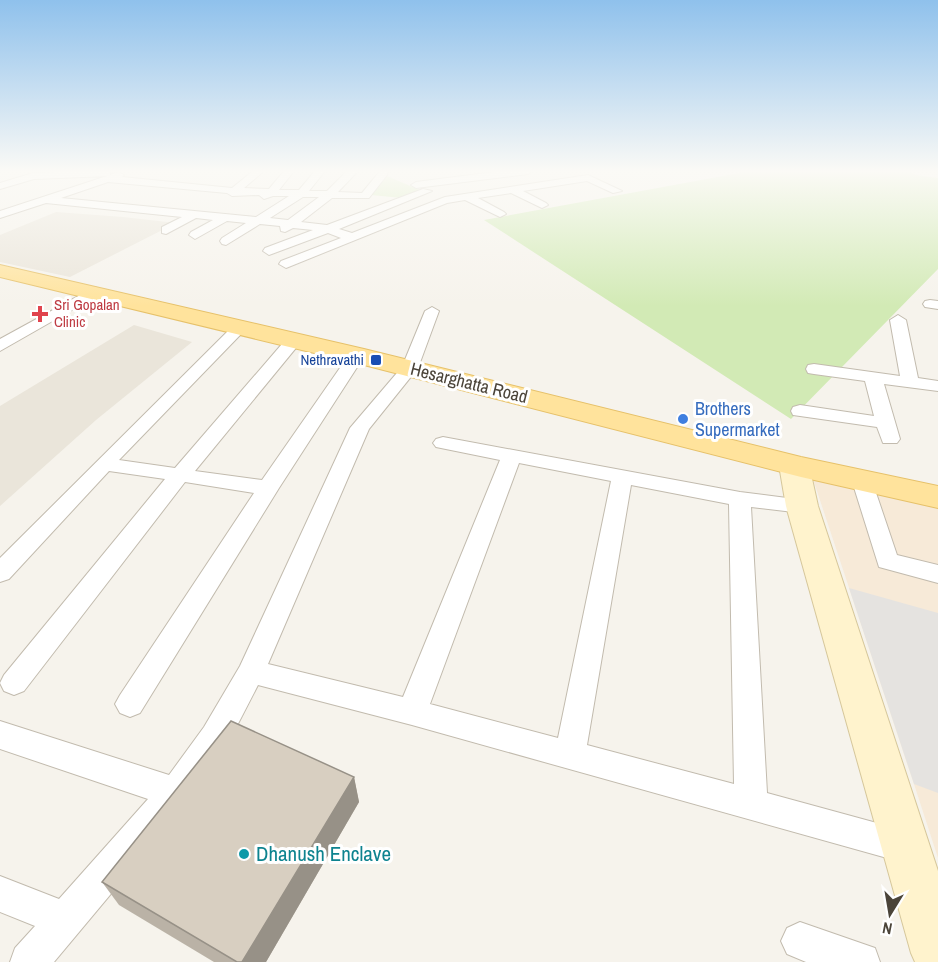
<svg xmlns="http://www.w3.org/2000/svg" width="938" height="962" font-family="'Archivo Narrow',sans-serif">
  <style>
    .residential { fill: #eae5da }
    .commercial { fill: #f7ead8 }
    .green { fill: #d2eab5 }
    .parking { fill: #e5e3e0 }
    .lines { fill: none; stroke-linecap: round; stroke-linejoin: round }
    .street-casing { stroke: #c2bbae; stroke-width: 2 }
    .secondary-casing { stroke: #d6c79b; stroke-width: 2 }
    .primary-casing { stroke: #e6c16a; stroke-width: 2 }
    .street { fill: #fff; fill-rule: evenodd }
    .secondary { fill: #fff3cd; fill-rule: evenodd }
    .primary { fill: #ffe39c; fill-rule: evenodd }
    .wall { fill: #bab2a6 }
    .shaded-wall { fill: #979187 }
    .building { fill: #d8cfc1; stroke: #979187; stroke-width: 1.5 }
    .health-dot { fill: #e0444e; stroke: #fff; stroke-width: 2 }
    .transit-dot { fill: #1a4fb4; stroke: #fff; stroke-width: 2 }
    .shop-dot { fill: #3f7fe0; stroke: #fff; stroke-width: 2 }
    .culture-dot { fill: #0f9aa8; stroke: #fff; stroke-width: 2 }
    .labels { text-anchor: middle; stroke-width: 6; stroke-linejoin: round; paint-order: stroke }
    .far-health-label { font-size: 15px; fill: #be3a42; stroke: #fff; text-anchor: start }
    .far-transit-label { font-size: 15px; fill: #164399; stroke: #fff; text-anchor: end }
    .street-label { font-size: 18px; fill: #4b4439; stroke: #fff }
    .shop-label { font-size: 18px; fill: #366cbe; stroke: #fff; text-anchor: start }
    .near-culture-label { font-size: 21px; fill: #0d838f; stroke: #fff; text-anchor: start }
  </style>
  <rect width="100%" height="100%" fill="#f6f3ec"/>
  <path class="residential" d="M 56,212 L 123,217 L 176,223 L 70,277 L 0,262 L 0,235 Z
    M 134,325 L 192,342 L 96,420 L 0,506 L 0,406 Z"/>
  <path class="commercial" d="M 812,476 L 938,504 L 938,858 L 914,784 Z"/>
  <path class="green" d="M 750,171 L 909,171 L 916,175 L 938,178 L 938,269 L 791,419 L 484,220 Z
    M 387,176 L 422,191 L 402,198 L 371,195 Z"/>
  <path class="parking" d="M 849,588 L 938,613 L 938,793 L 914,784 Z"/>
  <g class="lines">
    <g class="street-casing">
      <path id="street" d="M 77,171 L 110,171 L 110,175 L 119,172 L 124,175 L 122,177 L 232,188 L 253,171 L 264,171 L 244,188 L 269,189 L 284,171 L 294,171 L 279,190 L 299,190 L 315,171 L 325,171 L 309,191 L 327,191 L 347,171 L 358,171 L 338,192 L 362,193 L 380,171 L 388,171 L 387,175 L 369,198 L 332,198 L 301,222 L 327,225 L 423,189 L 432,191 L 339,229 L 352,233 L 445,197 L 588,175 L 622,191 L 613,193 L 587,181 L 523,191 L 546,203 L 548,205 L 542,208 L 511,193 L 478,198 L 504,212 L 506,214 L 500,217 L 465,200 L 447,203 L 286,268 L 279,264 L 281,261 L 341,238 L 328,233 L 269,255 L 263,251 L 265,248 L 313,230 L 293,228 L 285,232 L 281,231 L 280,226 L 260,224 L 226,245 L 222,244 L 220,241 L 222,238 L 246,223 L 227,221 L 195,239 L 189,235 L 191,232 L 213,220 L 196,218 L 166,234 L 162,233 L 162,227 L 182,217 L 46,203 L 0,218 L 0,211 L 107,176 L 34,179 L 0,189 L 0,183 L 33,173 ZM 108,182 L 227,193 L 232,196 L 259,195 L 264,199 L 273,196 L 289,196 L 256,217 L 61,198 ZM 303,197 L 319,197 L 288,220 L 270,218 Z
        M 502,171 L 533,171 L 528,174 L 416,188 L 411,185 L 416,182 Z
        M 95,287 L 102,291 L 100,294 L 0,351 L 0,339 Z
        M 930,300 L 938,301 L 938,309 L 925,307 L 923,304 L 925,301 Z
        M 432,307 L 439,311 L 418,368 L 369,429 L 268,664 L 403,697 L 500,460 L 436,447 L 433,443 L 436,439 L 443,437 L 740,492 L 810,501 L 813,506 L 810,511 L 802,513 L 751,507 L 767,793 L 917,834 L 922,846 L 917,858 L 905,863 L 412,725 L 258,685 L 226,747 L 186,804 L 54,962 L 10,962 L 15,948 L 35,926 L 0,912 L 0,876 L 59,899 L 148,799 L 0,749 L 0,721 L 169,775 L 204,727 L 240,666 L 350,428 L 402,367 L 425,311 ZM 519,463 L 611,481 L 558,738 L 430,704 ZM 631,485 L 729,504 L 734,784 L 587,745 Z
        M 898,315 L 906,320 L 918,378 L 938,381 L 938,391 L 884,384 L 900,439 L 897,443 L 883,443 L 877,427 L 793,415 L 791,411 L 793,407 L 800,405 L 874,416 L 865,381 L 814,374 L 808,373 L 806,369 L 808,365 L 814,364 L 900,376 L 890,320 Z
        M 240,322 L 248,327 L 245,330 L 119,460 L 175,468 L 288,337 L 300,337 L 302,340 L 300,343 L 195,471 L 262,480 L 351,352 L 357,350 L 365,355 L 279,488 L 140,713 L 130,717 L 120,713 L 115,704 L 120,695 L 254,493 L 185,482 L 24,691 L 14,695 L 4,691 L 0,683 L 4,675 L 165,479 L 109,471 L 9,579 L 0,582 L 0,558 L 235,324 Z
        M 862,474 L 869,476 L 872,481 L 897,555 L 938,565 L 938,583 L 879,567 L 852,481 L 855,476 Z
        M 800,922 L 875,948 L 880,962 L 806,962 L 787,954 L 781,941 L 787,928 Z"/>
    </g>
    <g class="secondary-casing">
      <path id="secondary" d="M 794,456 L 804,459 L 809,465 L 818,506 L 938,871 L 938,962 L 915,962 L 911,953 L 786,506 L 779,465 L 784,459 Z"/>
    </g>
    <g class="primary-casing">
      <path id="primary" d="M 0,265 L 364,349 L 801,457 L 938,486 L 938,508 L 801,477 L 360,364 L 0,277 Z"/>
    </g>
    <use href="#street" class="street"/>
    <use href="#secondary" class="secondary"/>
    <use href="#primary" class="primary"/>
  </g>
  <path class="wall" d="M 354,777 L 359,802 L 266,962 L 214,962 L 119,905 L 102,882 Z"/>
  <path class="shaded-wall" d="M 354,777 L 359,802 L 266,962 L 242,962 Z"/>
  <path class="building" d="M 231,721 L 354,777 L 242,962 L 237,962 L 102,882 Z"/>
  <linearGradient id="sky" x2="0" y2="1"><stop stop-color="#8fc1ec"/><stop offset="0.56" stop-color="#fbfaf6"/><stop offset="1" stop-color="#fbfaf6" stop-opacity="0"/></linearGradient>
  <rect width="938" height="306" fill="url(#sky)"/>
  <path class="health-dot" d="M37 305h6v6h6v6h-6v6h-6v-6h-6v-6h6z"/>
  <rect class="transit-dot" x="370" y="354" width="12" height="12" rx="3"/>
  <circle class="shop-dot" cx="683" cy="419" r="6"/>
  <circle class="culture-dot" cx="244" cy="854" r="6"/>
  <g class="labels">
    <g class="far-health-label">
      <text x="54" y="310">Sri Gopalan<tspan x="54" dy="17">Clinic</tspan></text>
    </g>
    <g class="far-transit-label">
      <text x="364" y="365">Nethravathi</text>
    </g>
    <g class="street-label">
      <text transform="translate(469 383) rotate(14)" y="6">Hesarghatta Road</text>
    </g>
    <g class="shop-label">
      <text x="695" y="415">Brothers<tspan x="695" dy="21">Supermarket</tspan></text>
    </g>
    <g class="near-culture-label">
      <text x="256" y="861">Dhanush Enclave</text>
    </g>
  </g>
  <g transform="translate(890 914) rotate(191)" stroke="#ffffff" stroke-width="4.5" paint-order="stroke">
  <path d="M0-4.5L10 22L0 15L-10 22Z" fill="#4b4439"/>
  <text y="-9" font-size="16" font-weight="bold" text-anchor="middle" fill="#4b4439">N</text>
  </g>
</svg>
